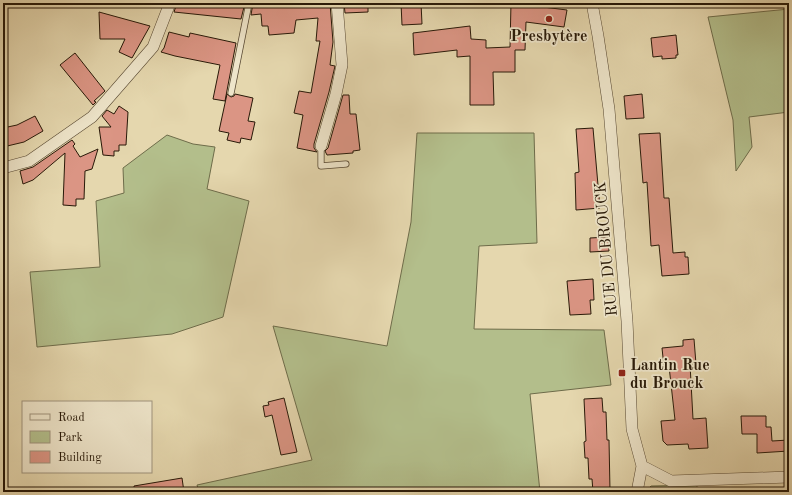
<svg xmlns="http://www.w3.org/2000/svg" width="792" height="495" font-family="'Old Standard TT',serif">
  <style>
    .green { fill: #b3be8b; stroke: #6e6c4a }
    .building { fill: #db9584; stroke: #281908 }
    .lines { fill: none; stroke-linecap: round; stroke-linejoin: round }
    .service-casing { stroke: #574832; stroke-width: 7 }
    .minor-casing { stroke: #574832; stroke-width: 12 }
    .service { stroke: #eee5ca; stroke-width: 5.5 }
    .minor { stroke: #eee5ca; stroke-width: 11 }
    .poi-dot { fill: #8f2418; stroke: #eee5ca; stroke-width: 1.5 }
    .labels { text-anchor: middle; stroke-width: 3.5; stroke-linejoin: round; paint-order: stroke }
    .poi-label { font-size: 16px; font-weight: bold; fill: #281908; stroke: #eee5ca }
    .street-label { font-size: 16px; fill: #281908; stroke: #eee5ca }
  </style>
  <rect width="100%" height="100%" fill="#e5d7ae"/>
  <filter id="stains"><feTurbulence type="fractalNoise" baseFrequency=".005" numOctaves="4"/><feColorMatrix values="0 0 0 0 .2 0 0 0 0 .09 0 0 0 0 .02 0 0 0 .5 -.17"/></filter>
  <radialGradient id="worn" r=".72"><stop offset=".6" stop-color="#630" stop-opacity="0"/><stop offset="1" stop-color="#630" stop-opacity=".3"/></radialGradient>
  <path class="green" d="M 789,9 L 789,112 L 749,117 L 752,147 L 736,171 L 733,120 L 708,17 Z
    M 417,133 L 534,133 L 537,243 L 479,246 L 474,329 L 604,330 L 611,385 L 530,394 L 540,492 L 199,492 L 197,485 L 312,460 L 273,326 L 387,346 L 411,222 Z
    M 167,135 L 193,144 L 215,147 L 207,189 L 249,201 L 223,317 L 172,334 L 37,347 L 30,272 L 100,267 L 96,201 L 124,193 L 123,168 Z
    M 697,485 L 697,492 L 645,492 L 651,486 Z"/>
  <path class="building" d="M 177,3 L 245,3 L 241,19 L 174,12 Z
    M 253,3 L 330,3 L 333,42 L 330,65 L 335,66 L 329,92 L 314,144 L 314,148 L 317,152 L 297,148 L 303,115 L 294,113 L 299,91 L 311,93 L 320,41 L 316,41 L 318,18 L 296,20 L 294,33 L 269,35 L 268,26 L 262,26 L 261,14 L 251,15 Z
    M 344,3 L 368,3 L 368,12 L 345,13 Z
    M 401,3 L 421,3 L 422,24 L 402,25 Z
    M 511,3 L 567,10 L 564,27 L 526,22 L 525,50 L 515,50 L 515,72 L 493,72 L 494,105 L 470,105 L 470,56 L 457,57 L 457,50 L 414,55 L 413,33 L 470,26 L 471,39 L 486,40 L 486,48 L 510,47 Z
    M 99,12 L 150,26 L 132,58 L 119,52 L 125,39 L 100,39 Z
    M 169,32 L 189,37 L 190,33 L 236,43 L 225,101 L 213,99 L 220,65 L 175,56 L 161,52 L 164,48 Z
    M 676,35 L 678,55 L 676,55 L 676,58 L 662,59 L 662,56 L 653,57 L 651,38 Z
    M 75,53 L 105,91 L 94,101 L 96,102 L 93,105 L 60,65 Z
    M 227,94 L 231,97 L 234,96 L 235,94 L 253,98 L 248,121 L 255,122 L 251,140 L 241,138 L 240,143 L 227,140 L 229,133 L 219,131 Z
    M 642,94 L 644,118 L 626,119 L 624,96 Z
    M 343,95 L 349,95 L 350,114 L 356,114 L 360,150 L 353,151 L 353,153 L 327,155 L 325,151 L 328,148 Z
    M 119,106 L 128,112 L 126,145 L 119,145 L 119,151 L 114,151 L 114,156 L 103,155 L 99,127 L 111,127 L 102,116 L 107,110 L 114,114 Z
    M 35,116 L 43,131 L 24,142 L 3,147 L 3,128 L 17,125 Z
    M 593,128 L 600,208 L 576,210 L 575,173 L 579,172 L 576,129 Z
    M 660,133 L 664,198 L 669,198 L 673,253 L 685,252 L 685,257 L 688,257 L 689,274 L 662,276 L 659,245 L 651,246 L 647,182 L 643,183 L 639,134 Z
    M 72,140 L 75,144 L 73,146 L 80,157 L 98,149 L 92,169 L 85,171 L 84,199 L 76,199 L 76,206 L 63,205 L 65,153 L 33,180 L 23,184 L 20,171 L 33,167 Z
    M 608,237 L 609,251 L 590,252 L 590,238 Z
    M 593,279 L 594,300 L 590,300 L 591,314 L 570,315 L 567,281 Z
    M 694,339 L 696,364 L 690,364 L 693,419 L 706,418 L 708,448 L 689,449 L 688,444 L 667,445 L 663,441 L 661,421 L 675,420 L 669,366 L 664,367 L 662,348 L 683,346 L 683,340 Z
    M 284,398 L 297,452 L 281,455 L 272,415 L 265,417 L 263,406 L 269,405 L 268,402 Z
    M 602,398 L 603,412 L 606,412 L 607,440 L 609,440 L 610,491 L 593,492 L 592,479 L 589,479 L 588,458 L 585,458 L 584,442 L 586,441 L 584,399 Z
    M 741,416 L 766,416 L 766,427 L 771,427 L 772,441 L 789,440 L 789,451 L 757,453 L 757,434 L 742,434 Z
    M 182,478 L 184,492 L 134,492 L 134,486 Z"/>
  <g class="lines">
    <g class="service-casing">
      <path id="service" d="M 231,93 L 249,3
        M 321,146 L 321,166 L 346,164"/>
    </g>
    <g class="minor-casing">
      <path id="minor" d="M 592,3 L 598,36 L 609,109 L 627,321 L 632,429 L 642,466 L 637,492
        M 321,146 L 336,94 L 342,65 L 337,3
        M 3,168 L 29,161 L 92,117 L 153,47 L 170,3
        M 642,466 L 671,481 L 789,477"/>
    </g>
    <use href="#service" class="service"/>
    <use href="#minor" class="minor"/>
  </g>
  <g class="poi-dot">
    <circle cx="549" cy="19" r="4"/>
    <rect x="618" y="369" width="8" height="8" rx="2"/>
  </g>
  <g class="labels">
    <g class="poi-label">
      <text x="549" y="41">Presbytère</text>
      <text x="630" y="370" text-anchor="start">Lantin Rue<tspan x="630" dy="18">du Brouck</tspan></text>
    </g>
    <g class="street-label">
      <text transform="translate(605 249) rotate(-95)" y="6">RUE DU BROUCK</text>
    </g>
  </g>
  <rect width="792" height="495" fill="none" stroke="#e5d7ae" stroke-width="16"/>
  <rect x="4" y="4" width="784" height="487" fill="none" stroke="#281908" stroke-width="2"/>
  <rect x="8" y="8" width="776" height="479" fill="none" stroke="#281908"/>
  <rect x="22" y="401" width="130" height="72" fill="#eee5ca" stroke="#9f937c"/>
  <rect x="30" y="414" width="20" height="6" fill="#eee5ca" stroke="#9f937c"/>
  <text x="58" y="421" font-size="12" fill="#281908">Road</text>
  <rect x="30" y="431" width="20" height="12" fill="#b3be8b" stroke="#9f937c"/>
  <text x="58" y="441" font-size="12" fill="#281908">Park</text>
  <rect x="30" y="451" width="20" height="12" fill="#db9584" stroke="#9f937c"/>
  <text x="58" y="461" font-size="12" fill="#281908">Building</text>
  <rect width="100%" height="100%" filter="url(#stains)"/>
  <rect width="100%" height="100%" fill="url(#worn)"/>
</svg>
